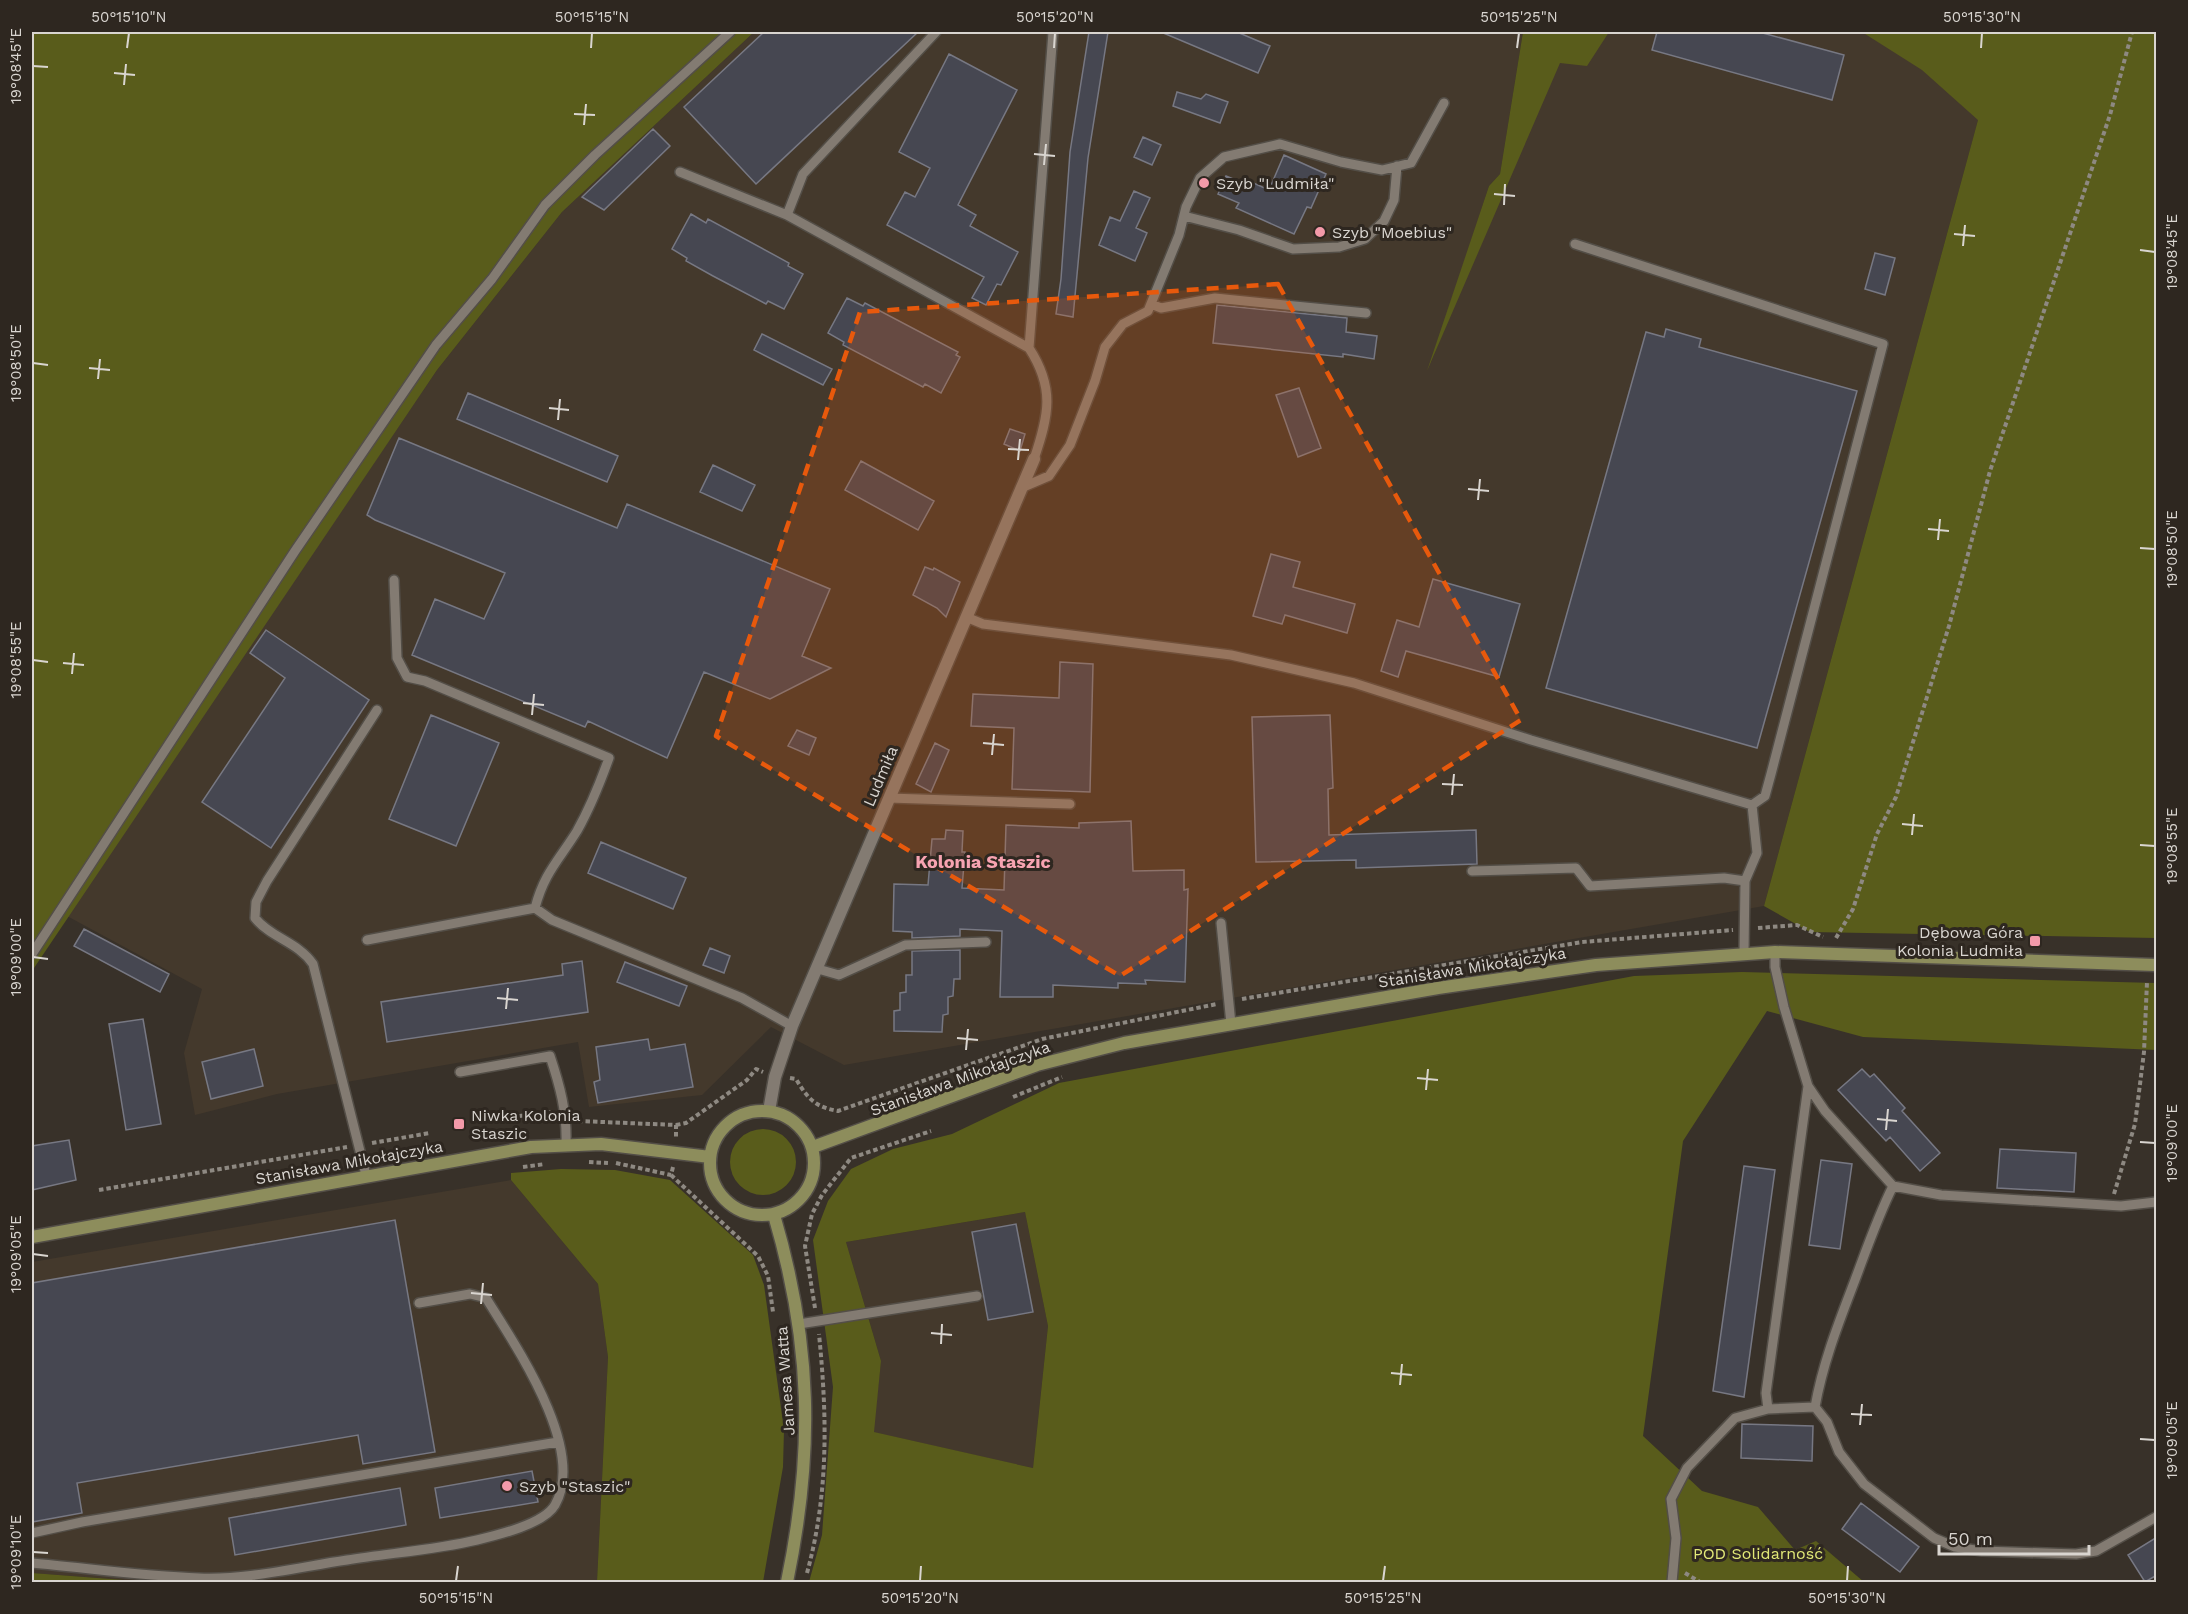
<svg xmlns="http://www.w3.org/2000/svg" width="2188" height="1614" font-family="'Work Sans',sans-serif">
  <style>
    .built { fill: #44392c }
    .green { fill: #595c1b; fill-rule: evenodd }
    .building { fill: #464751; stroke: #777883; stroke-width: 1.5 }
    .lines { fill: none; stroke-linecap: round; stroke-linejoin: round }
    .lane-casing { stroke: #534e47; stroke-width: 12 }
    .street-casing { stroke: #534e47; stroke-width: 15 }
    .secondary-casing { stroke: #534e47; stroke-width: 15 }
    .path { stroke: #8e8982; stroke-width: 4; stroke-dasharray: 4.5 3; stroke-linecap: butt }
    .lane { stroke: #837b72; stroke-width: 9 }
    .street { stroke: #837b72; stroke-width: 12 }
    .secondary { stroke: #8d8d5c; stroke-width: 12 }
    .marked { fill: #e8590c; fill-opacity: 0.2; stroke: #e8590c; stroke-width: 4.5; stroke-dasharray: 12 8; stroke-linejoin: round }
    .ticks { fill: none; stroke: #d9d5d0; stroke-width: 2 }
    .poi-dot { fill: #f39aa9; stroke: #2e2720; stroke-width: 2 }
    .labels { text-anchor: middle; stroke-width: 6; stroke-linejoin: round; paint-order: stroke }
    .poi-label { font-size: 16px; fill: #d9d5d0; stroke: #2e2720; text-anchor: start }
    .street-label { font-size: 16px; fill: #d9d5d0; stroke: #2e2720 }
    .park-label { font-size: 16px; fill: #e2e977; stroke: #2e2720 }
    .neighbourhood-label { font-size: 18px; font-weight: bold; fill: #f7a3b1; stroke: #2e2720 }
    .neatline { fill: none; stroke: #d9d5d0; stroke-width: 2 }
    .ticks-label { font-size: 15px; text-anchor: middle; fill: #d9d5d0 }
  </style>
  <rect width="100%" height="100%" fill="#383129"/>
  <path class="built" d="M 754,32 L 1523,32 L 1500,174 L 1489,186 L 1431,362 L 1565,32 L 2002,32 L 1764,906 L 844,1065 L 771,1027 L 702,1095 L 589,1107 L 578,1042 L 277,1094 L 195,1115 L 184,1053 L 202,989 L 67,916 L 437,370 L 562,212 Z
    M 511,1180 L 598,1284 L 608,1357 L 597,1582 L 150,1582 L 32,1573 L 32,1262 Z
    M 1025,1212 L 1048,1326 L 1033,1468 L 873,1432 L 881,1361 L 846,1242 Z"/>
  <path class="green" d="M 32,32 L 754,32 L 562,212 L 437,370 L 32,971 Z
    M 1523,32 L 1609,32 L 1587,66 L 1560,63 L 1427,371 L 1489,186 L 1500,174 Z
    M 1862,32 L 2156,32 L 2156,938 L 1810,932 L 1764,906 L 1978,120 L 1922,70 Z
    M 1742,972 L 2156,983 L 2156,1050 L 1863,1037 L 1767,1011 L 1683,1141 L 1643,1436 L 1702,1491 L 1758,1507 L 1795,1550 L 1816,1541 L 1864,1582 L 809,1582 L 822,1535 L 833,1387 L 813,1240 L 828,1201 L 851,1169 L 893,1149 L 952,1134 L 1059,1083 L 1634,976 ZM 1025,1212 L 1048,1326 L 1033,1468 L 874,1432 L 881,1361 L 846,1242 Z
    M730 1162a33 33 0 1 1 66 0a33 33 0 1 1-66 0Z
    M 561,1169 L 615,1170 L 670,1180 L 753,1255 L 764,1285 L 784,1430 L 783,1467 L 763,1582 L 597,1582 L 608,1357 L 598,1284 L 511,1180 L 511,1173 Z
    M 32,1573 L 150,1582 L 32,1582 Z"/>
  <path class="building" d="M 764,32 L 918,32 L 756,184 L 684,107 Z
    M 1089,32 L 1108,32 L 1088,158 L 1073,317 L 1056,314 L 1061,279 L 1070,152 Z
    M 1161,32 L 1237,32 L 1270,46 L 1258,73 Z
    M 1657,32 L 1759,32 L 1844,55 L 1832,100 L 1652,50 Z
    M 949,54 L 1017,90 L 958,205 L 976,215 L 970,226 L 1018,252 L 1001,285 L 997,284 L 986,305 L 972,298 L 984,277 L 887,225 L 905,192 L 915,197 L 930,168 L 899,152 Z
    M 1177,92 L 1201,99 L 1206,94 L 1228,102 L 1220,123 L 1173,106 Z
    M 653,129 L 670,146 L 604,210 L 582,197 Z
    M 1143,137 L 1161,145 L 1152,165 L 1134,157 Z
    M 1284,155 L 1326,174 L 1311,208 L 1307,207 L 1294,234 L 1236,208 L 1239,203 L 1218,194 L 1226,176 L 1248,185 L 1249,181 L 1269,190 Z
    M 1134,191 L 1150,198 L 1136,228 L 1147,233 L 1135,261 L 1099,245 L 1110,217 L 1120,221 Z
    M 691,214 L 706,223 L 708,219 L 789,263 L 788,266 L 803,274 L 784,309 L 768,301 L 766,304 L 713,276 L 686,261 L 687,258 L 672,249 Z
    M 1875,253 L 1895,258 L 1885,295 L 1865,289 Z
    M 847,298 L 863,306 L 865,303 L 958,352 L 956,355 L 960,357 L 941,393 L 925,384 L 923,387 L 843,345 L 844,342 L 828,333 Z
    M 1217,305 L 1347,318 L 1346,332 L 1377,336 L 1374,359 L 1343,354 L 1343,357 L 1213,343 Z
    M 1666,329 L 1701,339 L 1699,347 L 1857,391 L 1757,748 L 1546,688 L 1646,332 L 1664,337 Z
    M 762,334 L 832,369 L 823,385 L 754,350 Z
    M 1299,388 L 1321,448 L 1298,457 L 1276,395 Z
    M 468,393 L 618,456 L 607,482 L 457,419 Z
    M 1010,429 L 1025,434 L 1020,451 L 1004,444 Z
    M 399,438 L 617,528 L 627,504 L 830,589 L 802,656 L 831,668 L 770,699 L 704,672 L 667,758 L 588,721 L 585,727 L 412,655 L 435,599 L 484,619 L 505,573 L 375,520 L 367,515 Z
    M 861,461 L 934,501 L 918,530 L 845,490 Z
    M 713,465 L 755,485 L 742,511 L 700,492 Z
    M 1271,554 L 1300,562 L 1293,587 L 1355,604 L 1347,633 L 1285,615 L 1282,624 L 1253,616 Z
    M 925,567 L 933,570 L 934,568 L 960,582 L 946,617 L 937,608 L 913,595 Z
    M 1433,579 L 1520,604 L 1499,677 L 1406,651 L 1398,677 L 1381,671 L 1397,620 L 1419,627 Z
    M 266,630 L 369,700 L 271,848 L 202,802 L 285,678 L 250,653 Z
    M 1060,662 L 1093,664 L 1090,792 L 1012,789 L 1014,728 L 971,726 L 973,694 L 1059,698 Z
    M 431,715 L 499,743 L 456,846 L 389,819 Z
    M 1330,715 L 1333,788 L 1328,789 L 1329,835 L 1476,830 L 1477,864 L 1356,868 L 1356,860 L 1256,862 L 1252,717 Z
    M 797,730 L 816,738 L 809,755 L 788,746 Z
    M 935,743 L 949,750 L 931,792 L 916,784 Z
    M 1131,821 L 1133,871 L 1184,870 L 1184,890 L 1188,889 L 1185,982 L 1145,980 L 1146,984 L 1118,983 L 1118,988 L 1053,985 L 1053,997 L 1000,997 L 1002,931 L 960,929 L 960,936 L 912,938 L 912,932 L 893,931 L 894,884 L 928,885 L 932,839 L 945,839 L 946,830 L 963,831 L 962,852 L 965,852 L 962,888 L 1004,890 L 1006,825 L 1079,828 L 1079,823 Z
    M 601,842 L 686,878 L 673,909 L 588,873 Z
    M 84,929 L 169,974 L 160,992 L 74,946 Z
    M 710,948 L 730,956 L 724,973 L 703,965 Z
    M 960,950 L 960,979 L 954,979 L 953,996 L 948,997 L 948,1014 L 943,1015 L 942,1032 L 894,1031 L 894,1011 L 900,1010 L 900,993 L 906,992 L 906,975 L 912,975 L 912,951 Z
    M 582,961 L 588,1012 L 387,1042 L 381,1002 L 563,975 L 562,964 Z
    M 625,962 L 687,986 L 679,1006 L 617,982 Z
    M 143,1019 L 161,1124 L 126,1130 L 109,1024 Z
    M 648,1039 L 650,1050 L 685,1044 L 693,1087 L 598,1103 L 594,1082 L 600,1080 L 596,1047 Z
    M 254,1049 L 263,1086 L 211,1099 L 202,1062 Z
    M 1862,1069 L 1870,1077 L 1874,1074 L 1905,1108 L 1902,1111 L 1940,1153 L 1920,1171 L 1890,1137 L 1886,1141 L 1838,1090 Z
    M 69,1140 L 76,1180 L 32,1190 L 32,1146 Z
    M 2000,1149 L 2076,1153 L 2074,1192 L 1997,1188 Z
    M 1821,1160 L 1852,1164 L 1840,1249 L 1809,1245 Z
    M 1744,1166 L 1775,1170 L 1744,1397 L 1713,1391 Z
    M 395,1220 L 435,1452 L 363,1464 L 358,1435 L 77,1483 L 82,1513 L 32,1522 L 32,1283 Z
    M 1016,1224 L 1033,1312 L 988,1320 L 972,1232 Z
    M 1742,1424 L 1813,1426 L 1812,1461 L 1741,1458 Z
    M 532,1471 L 538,1502 L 440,1518 L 435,1488 Z
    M 400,1488 L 406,1525 L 235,1555 L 229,1518 Z
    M 1861,1503 L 1919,1547 L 1900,1572 L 1842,1529 Z
    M 2157,1537 L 2157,1575 L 2145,1582 L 2128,1555 Z"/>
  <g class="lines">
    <g class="lane-casing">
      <path id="lane" d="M 680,172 L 787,215 L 1029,348 C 1055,388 1049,415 1034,459
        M 787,215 L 803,174 L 936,32
        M 1184,216 L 1239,230 L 1293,249 L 1339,247 L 1365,239 L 1384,221 L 1394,200 L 1397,166
        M 1575,244 L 1883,344 L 1771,774 L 1765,796 L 1752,805
        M 1151,304 L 1161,308 L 1215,298 L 1366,313
        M 1029,348 L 1053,32
        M 1021,488 L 1049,476 L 1070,445 L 1095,381 L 1105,347 L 1123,324 L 1148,311 L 1179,235 L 1186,207 L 1200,178 L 1224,157 L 1280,144 L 1341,162 L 1382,170 L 1411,163 L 1444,103
        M 394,580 L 397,658 L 407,677 L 425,681 L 609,758 C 600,783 590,808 577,831 C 559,860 544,873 535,908 L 552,920 L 742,998 L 792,1026
        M 966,617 L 983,624 L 1231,655 L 1354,683 L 1531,740 L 1752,805 L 1757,853 L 1745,881 L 1744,952
        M 889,798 L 1070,804
        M 1472,871 L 1576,868 L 1590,886 L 1724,878 L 1745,881
        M 1221,923 L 1231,1024
        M 367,940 L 535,908
        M 1775,952 L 1775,967 L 1784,1007 L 1808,1086 L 1825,1111 L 1893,1186
        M 32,954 L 295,551 L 436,345 L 492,279 L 545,205 L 595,155 L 730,32
        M 818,969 L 839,975 L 905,945 L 986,942
        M 460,1072 L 550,1056 C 560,1086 567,1112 566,1143
        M 366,1175 L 313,964 C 298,942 271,938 255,918 L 256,902 L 267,881 L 377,710
        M 799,1324 L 977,1296
        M 1815,1407 L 1827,1422 L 1839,1452 L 1864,1484 L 1934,1538 L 1955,1547 L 1982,1551 L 2076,1554 L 2096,1551 L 2156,1517
        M 1768,1409 L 1766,1393 L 1808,1086
        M 32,1533 L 82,1522 L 558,1442
        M 32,1563 C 87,1568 143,1576 199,1578 C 248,1580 299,1567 347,1560 C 390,1553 435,1550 477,1540 C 498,1535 544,1524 555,1505 C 587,1449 515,1345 486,1298 L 470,1294 L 419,1303
        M 1672,1582 L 1676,1538 L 1671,1499 L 1687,1468 L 1735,1418 L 1768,1409 L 1815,1407 C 1823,1362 1839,1322 1855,1280 C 1867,1248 1878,1216 1893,1186 L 1941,1195 L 2121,1206 L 2156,1202"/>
    </g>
    <g class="street-casing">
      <path id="street" d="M 769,1111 L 775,1077 L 792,1026 L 1034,459"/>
    </g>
    <g class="secondary-casing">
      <path id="secondary" d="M710 1163a52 52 0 1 1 104 0a52 52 0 1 1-104 0Z
        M 813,1147 L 1037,1065 L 1124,1043 L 1438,988 L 1596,965 L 1775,952 L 2156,965
        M 774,1215 C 812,1344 814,1452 787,1582
        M 32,1237 L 531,1147 L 601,1144 L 710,1157"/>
    </g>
    <path class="path" d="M 1758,928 L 1797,925 L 1823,937
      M 1836,938 L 1853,909 L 1877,834 L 1896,797 L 1949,626 L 1990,471 L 2110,115 L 2132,32
      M 1242,999 L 1582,942 L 1733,930
      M 790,1078 L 796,1079 C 808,1099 815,1107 838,1111 L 1042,1039 L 1217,1004
      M 1013,1097 L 1062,1077
      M 497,1119 L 551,1112
      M 578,1121 L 676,1125 L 676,1139
      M 676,1125 L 686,1123 L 747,1080 L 756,1069 L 763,1072
      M 372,1143 L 430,1133
      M 589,1162 L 608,1163
      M 616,1163 L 671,1175 L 673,1167
      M 523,1167 L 545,1164
      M 671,1175 L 758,1256 L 768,1276 L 773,1312
      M 99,1190 L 347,1147
      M 2114,1194 L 2135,1124 L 2144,1052 L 2147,982
      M 815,1308 L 805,1246 L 812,1214 L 822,1195 L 851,1158 L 931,1131
      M 807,1573 C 829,1493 827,1415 819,1334
      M 1685,1573 L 1700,1582"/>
    <use href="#lane" class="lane"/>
    <use href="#street" class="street"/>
    <use href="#secondary" class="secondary"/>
  </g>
  <path class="marked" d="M 1278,284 L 1521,720 L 1120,976 L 716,736 L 860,312 Z"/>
  <path class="ticks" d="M 127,48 L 129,33M 591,48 L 592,33M 1054,48 L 1055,33M 1517,48 L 1519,33M 1981,48 L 1982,33M 33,66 L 48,67M 114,73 L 135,75M 124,85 L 126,64M 574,114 L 595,115M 584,125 L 586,104M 1034,154 L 1055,156M 1044,165 L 1046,144M 1494,194 L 1515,196M 1504,205 L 1505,184M 1954,234 L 1975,236M 1963,246 L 1965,225M 2140,250 L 2155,252M 33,363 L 48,365M 89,368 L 110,370M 98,379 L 100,359M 549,408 L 569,410M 558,420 L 560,399M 1008,449 L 1029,450M 1018,460 L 1020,439M 1468,489 L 1489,491M 1478,500 L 1480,479M 1928,529 L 1949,531M 1938,540 L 1940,519M 2140,548 L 2155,549M 33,660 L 48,662M 63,663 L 84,665M 72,674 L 74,653M 523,703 L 544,705M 532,715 L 534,694M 983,743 L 1004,745M 992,755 L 994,734M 1442,784 L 1463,785M 1452,795 L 1454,774M 1902,824 L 1923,826M 1912,835 L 1914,814M 2140,845 L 2155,846M 33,957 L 48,959M 497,998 L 518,1000M 506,1009 L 508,988M 957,1038 L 978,1040M 966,1050 L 968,1029M 1417,1078 L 1438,1080M 1426,1090 L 1428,1069M 1877,1119 L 1897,1121M 1886,1130 L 1888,1109M 2140,1142 L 2155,1143M 33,1254 L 48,1256M 471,1293 L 492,1295M 481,1304 L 483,1283M 931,1333 L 952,1335M 941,1344 L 942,1324M 1391,1373 L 1412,1375M 1400,1385 L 1402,1364M 1851,1414 L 1872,1415M 1860,1425 L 1862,1404M 2140,1439 L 2155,1440M 33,1552 L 48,1553M 456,1581 L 458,1566M 920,1581 L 921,1566M 1383,1581 L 1385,1566M 1847,1581 L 1848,1566"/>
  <g class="poi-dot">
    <circle cx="1204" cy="183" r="6"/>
    <circle cx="1320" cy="232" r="6"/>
    <rect x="2029" y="935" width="12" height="12" rx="3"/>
    <rect x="453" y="1118" width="12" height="12" rx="3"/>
    <circle cx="507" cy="1486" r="6"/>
  </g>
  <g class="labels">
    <g class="poi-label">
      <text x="1216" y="189">Szyb "Ludmiła"</text>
      <text x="1332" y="238">Szyb "Moebius"</text>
      <text x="2023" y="938" text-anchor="end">Dębowa Góra<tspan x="2023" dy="18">Kolonia Ludmiła</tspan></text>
      <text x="471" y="1121">Niwka Kolonia<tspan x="471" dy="18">Staszic</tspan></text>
      <text x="519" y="1492">Szyb "Staszic"</text>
    </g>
    <g class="street-label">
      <text transform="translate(880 776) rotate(-67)" y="6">Ludmiła</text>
      <text transform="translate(1472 967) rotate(-9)" y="6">Stanisława Mikołajczyka</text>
      <text transform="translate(960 1078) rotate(-20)" y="6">Stanisława Mikołajczyka</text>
      <text transform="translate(349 1162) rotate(-10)" y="6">Stanisława Mikołajczyka</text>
      <text transform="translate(785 1381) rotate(-94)" y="6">Jamesa Watta</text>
    </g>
    <g class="park-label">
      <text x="1758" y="1559">POD Solidarność</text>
    </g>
    <g class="neighbourhood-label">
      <text x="983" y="868">Kolonia Staszic</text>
    </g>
  </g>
  <rect width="2188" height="1614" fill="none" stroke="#2e2720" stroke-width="66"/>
  <path d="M1939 1545v9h150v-9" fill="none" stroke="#d9d5d0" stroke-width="3"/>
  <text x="1948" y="1545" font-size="18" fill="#d9d5d0" stroke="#2e2720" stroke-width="4.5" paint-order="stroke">50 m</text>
  <rect x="33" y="33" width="2122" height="1548" class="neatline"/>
  <g class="ticks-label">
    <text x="129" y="22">50°15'10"N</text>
    <text x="592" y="22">50°15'15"N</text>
    <text x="1055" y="22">50°15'20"N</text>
    <text x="1519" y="22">50°15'25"N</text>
    <text x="1982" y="22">50°15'30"N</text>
    <text transform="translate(16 66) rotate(-90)" y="5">19°08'45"E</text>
    <text transform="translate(2172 252) rotate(-90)" y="5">19°08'45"E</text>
    <text transform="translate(16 363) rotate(-90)" y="5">19°08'50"E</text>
    <text transform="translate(2172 549) rotate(-90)" y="5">19°08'50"E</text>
    <text transform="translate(16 660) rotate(-90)" y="5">19°08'55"E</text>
    <text transform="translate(2172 846) rotate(-90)" y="5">19°08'55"E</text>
    <text transform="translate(16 957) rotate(-90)" y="5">19°09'00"E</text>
    <text transform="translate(2172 1143) rotate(-90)" y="5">19°09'00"E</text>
    <text transform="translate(16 1254) rotate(-90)" y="5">19°09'05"E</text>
    <text transform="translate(2172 1440) rotate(-90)" y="5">19°09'05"E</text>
    <text transform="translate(16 1552) rotate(-90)" y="5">19°09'10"E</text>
    <text x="456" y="1603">50°15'15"N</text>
    <text x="920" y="1603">50°15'20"N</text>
    <text x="1383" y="1603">50°15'25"N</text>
    <text x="1847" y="1603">50°15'30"N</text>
  </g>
</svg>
